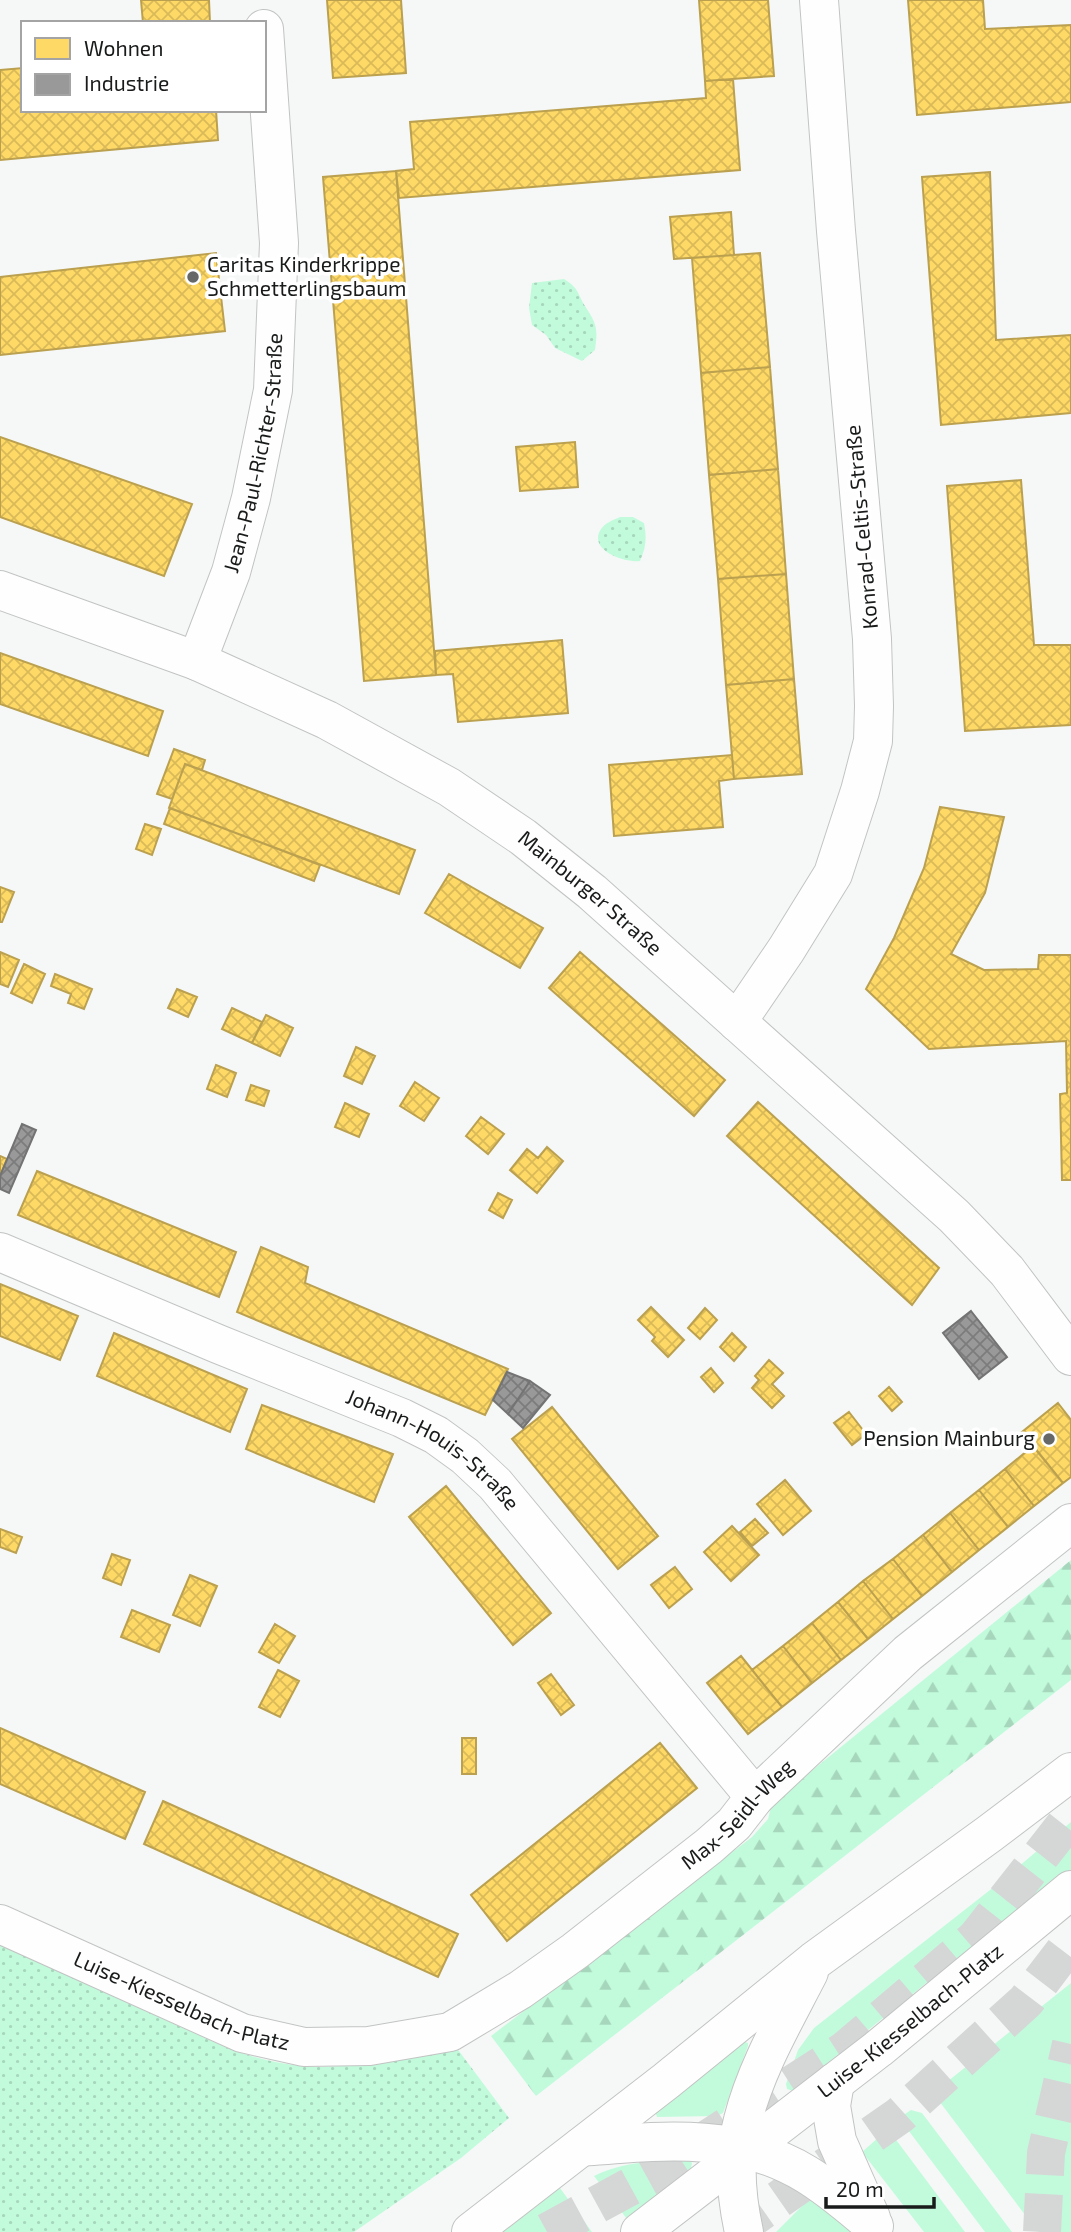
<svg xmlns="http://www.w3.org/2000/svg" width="1071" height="2232" font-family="'Exo 2',sans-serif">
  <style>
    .grass { fill: #c2fbdc }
    .forest { fill: url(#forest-firs) }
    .park { fill: url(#park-dots) }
    .homes { fill: url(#homes-cross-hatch); stroke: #baa04f; stroke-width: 2 }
    .industry { fill: url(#industry-cross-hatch); stroke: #737373; stroke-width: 2 }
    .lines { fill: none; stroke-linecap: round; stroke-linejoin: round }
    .highway-tunnel { stroke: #d5d7d6; stroke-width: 38; stroke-dasharray: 38 19; stroke-linecap: butt }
    .minor-casing { stroke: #c2c4c3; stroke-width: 40 }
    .major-casing { stroke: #c2c4c3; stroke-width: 40 }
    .minor { stroke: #fefefe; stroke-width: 38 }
    .major { stroke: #fefefe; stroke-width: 38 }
    .poi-dot { fill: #666867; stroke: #fff; stroke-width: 2.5 }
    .labels { text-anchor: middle; stroke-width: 7; stroke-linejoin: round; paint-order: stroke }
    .poi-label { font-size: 21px; fill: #191b1a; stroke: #fff; text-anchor: start }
    .street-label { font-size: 21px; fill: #191b1a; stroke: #fff }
  </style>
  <defs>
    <pattern id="forest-firs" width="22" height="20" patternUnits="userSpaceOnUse" patternTransform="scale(1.75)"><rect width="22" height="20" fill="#c2fbdc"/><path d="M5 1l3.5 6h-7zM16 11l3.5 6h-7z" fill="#a6d7bc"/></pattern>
    <pattern id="park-dots" width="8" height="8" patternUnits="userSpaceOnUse" patternTransform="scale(1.75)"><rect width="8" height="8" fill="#c2fbdc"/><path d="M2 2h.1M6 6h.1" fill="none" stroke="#a6d7bc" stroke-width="1.8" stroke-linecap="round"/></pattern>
    <pattern id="homes-cross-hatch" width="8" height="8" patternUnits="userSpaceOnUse" patternTransform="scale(1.75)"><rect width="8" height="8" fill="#ffd966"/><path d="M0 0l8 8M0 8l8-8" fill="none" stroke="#daba58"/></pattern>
    <pattern id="industry-cross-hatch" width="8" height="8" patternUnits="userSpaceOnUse" patternTransform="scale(1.75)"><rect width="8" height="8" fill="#999"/><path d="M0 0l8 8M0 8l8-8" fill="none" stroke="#7c7c7c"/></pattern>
  </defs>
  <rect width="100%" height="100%" fill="#f6f8f7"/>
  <path class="grass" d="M 1071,1822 L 1071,1872 L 941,1971 L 793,2091 L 787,2089 L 786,2084 L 798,2050 L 814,2028 L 1004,1879 Z
    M 1071,1983 L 1071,2232 L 1038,2232 L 933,2093 Z
    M 745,2042 L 748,2043 L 748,2046 L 723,2113 L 717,2116 L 657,2117 L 655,2111 Z
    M 911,2110 L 922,2113 L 1012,2232 L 985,2232 L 899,2118 Z
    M 888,2129 L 965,2232 L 924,2232 L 862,2152 Z
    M 690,2160 L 692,2163 L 691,2168 L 627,2219 L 594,2176 C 625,2161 656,2161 690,2160 Z
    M 560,2188 L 592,2232 L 503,2232 Z
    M 812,2196 L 855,2232 L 776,2232 Z"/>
  <path class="forest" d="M 1071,1560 L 1071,1680 L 536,2096 L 491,2036 L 752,1837 L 768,1819 L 772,1803 Z"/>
  <path class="park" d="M 564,279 C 579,288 577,293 585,306 C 597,324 598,329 595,350 L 582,361 L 555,348 L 546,335 L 532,325 L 529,308 L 532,283 Z
    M 620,517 L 633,517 L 644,523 C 647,538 646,548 640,561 C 625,563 587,550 601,529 C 605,523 613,520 620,517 Z
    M 0,1945 L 227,2048 C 251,2057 275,2063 300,2066 C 348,2071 409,2055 456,2047 L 509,2118 L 461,2158 L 354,2232 L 0,2232 Z"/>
  <path class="homes" d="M 141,0 L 209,0 L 210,23 L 143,23 Z
    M 327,0 L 401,0 L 406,73 L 333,78 Z
    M 699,0 L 768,0 L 774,76 L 705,81 Z
    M 908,0 L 983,0 L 985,29 L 1071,25 L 1071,102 L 917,115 Z
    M 23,68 L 23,110 L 216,110 L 218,140 L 0,160 L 0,70 Z
    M 733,79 L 740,170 L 399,198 L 396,171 L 414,169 L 410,122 L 706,98 L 705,81 Z
    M 396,171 L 436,675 L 364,681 L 323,177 Z
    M 990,172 L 996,340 L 1071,335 L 1071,413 L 941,425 L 922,177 Z
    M 731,212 L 734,255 L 674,259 L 670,217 Z
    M 216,253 L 225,331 L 0,355 L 0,277 Z
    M 760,253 L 770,367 L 701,373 L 692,258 Z
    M 770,367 L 778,469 L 709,475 L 701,373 Z
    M 0,437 L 192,504 L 164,576 L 0,517 Z
    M 575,442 L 578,487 L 520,491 L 516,447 Z
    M 778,469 L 786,574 L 718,579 L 709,475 Z
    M 1021,480 L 1034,645 L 1071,645 L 1071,725 L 965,731 L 947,486 Z
    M 786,574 L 794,679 L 726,685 L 718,579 Z
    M 562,640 L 568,713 L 458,722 L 453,674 L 436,675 L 435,651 Z
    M 0,653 L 163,711 L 148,756 L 0,704 Z
    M 794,679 L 802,774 L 734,779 L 726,685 Z
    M 174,749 L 205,760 L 202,770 L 185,764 L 172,799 L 157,794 Z
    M 732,755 L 734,779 L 719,781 L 723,827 L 614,836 L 609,765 Z
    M 185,764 L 415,850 L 399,894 L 169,808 Z
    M 940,807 L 1004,817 L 985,893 L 951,954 L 984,970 L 1038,969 L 1039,955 L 1071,955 L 1071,1180 L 1062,1180 L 1060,1094 L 1067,1093 L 1066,1041 L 929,1049 L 866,989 L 894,938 L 924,868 Z
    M 170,808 L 320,865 L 314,881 L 164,824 Z
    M 145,824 L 161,829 L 152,855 L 136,849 Z
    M 449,874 L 543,928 L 520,968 L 425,913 Z
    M 0,887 L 14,892 L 2,922 L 0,922 Z
    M 0,952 L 19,960 L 8,987 L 0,984 Z
    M 580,952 L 725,1080 L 694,1116 L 549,988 Z
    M 24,964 L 45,974 L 32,1003 L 11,993 Z
    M 55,974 L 92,989 L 84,1009 L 68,1003 L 71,994 L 51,986 Z
    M 177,989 L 197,997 L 188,1017 L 168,1008 Z
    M 232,1008 L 262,1022 L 252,1043 L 222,1029 Z
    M 266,1015 L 293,1028 L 280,1056 L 252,1043 Z
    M 356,1047 L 375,1056 L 362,1084 L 344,1076 Z
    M 216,1065 L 236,1073 L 227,1097 L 207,1089 Z
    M 415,1082 L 439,1098 L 424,1121 L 400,1106 Z
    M 251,1085 L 269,1091 L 264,1106 L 246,1100 Z
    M 758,1102 L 939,1268 L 912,1305 L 727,1136 Z
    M 345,1103 L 369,1114 L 359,1137 L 335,1127 Z
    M 481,1117 L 504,1134 L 488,1154 L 466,1136 Z
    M 547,1147 L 563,1161 L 537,1193 L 510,1170 L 527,1149 L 538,1158 Z
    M 0,1156 L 7,1159 L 0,1176 Z
    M 37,1171 L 236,1252 L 219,1297 L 18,1215 Z
    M 498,1193 L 512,1200 L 503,1218 L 489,1210 Z
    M 261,1247 L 308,1267 L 305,1283 L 508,1369 L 485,1415 L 237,1312 Z
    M 0,1284 L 78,1316 L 60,1360 L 0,1336 Z
    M 651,1307 L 684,1340 L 668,1357 L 652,1341 L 655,1337 L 638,1320 Z
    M 705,1308 L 717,1320 L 700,1339 L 688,1328 Z
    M 114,1333 L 247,1389 L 230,1432 L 97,1376 Z
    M 732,1333 L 746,1347 L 734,1361 L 720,1347 Z
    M 769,1360 L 783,1373 L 772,1384 L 784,1396 L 772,1408 L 752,1388 L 759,1380 L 755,1376 Z
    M 711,1368 L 723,1383 L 714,1392 L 701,1377 Z
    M 889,1387 L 902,1402 L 892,1411 L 879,1396 Z
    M 1058,1403 L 1071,1420 L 1071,1477 L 1063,1483 L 1022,1432 Z
    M 262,1405 L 393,1454 L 374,1502 L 246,1449 Z
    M 552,1407 L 658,1536 L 618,1569 L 512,1439 Z
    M 849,1412 L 866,1434 L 852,1445 L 834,1423 Z
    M 1033,1446 L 1063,1483 L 1034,1506 L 1005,1469 Z
    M 1005,1469 L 1034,1506 L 1008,1527 L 979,1490 Z
    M 785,1480 L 811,1511 L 783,1535 L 757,1504 Z
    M 446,1486 L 551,1613 L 513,1645 L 409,1517 Z
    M 979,1490 L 1008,1527 L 979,1550 L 950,1513 Z
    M 950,1513 L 979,1550 L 952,1572 L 923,1535 Z
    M 755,1519 L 768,1533 L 752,1546 L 740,1532 Z
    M 732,1526 L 759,1555 L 731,1581 L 704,1552 Z
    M 0,1529 L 22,1537 L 16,1553 L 0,1547 Z
    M 923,1535 L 952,1572 L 922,1596 L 893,1559 Z
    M 112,1554 L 130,1560 L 121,1585 L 103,1578 Z
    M 893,1559 L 922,1596 L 893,1619 L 863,1581 Z
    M 675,1567 L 692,1589 L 669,1608 L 651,1585 Z
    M 190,1575 L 217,1586 L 200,1626 L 173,1615 Z
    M 863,1581 L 893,1619 L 868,1639 L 838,1602 Z
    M 838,1602 L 868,1639 L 841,1660 L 812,1623 Z
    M 132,1610 L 170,1625 L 159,1652 L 121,1637 Z
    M 812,1623 L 841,1660 L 812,1683 L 783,1646 Z
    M 275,1624 L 295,1636 L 279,1663 L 259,1652 Z
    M 783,1646 L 812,1683 L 782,1707 L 752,1670 Z
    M 741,1656 L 782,1707 L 748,1734 L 707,1683 Z
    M 278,1670 L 299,1681 L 280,1717 L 259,1707 Z
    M 551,1674 L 574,1705 L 561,1715 L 538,1683 Z
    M 0,1728 L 145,1792 L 125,1839 L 0,1784 Z
    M 462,1738 L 476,1738 L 476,1774 L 462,1774 Z
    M 660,1743 L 697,1788 L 507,1941 L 471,1895 Z
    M 163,1801 L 458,1934 L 438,1977 L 144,1844 Z"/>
  <path class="industry" d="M 22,1124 L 36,1130 L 9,1193 L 0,1189 L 0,1176 Z
    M 971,1311 L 1007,1357 L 979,1379 L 943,1333 Z
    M 507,1372 L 530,1381 L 508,1414 L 493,1400 Z
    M 530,1381 L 550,1395 L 523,1428 L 508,1414 Z"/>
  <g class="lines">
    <path class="highway-tunnel" d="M 547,2232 L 655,2173 L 845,2050 L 976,1938 L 1071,1817
      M 732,2232 L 900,2115 L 1026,2001 L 1071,1942
      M 1042,2232 L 1046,2153 L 1071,2044"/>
    <g class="minor-casing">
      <g id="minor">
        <path id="s1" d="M 0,590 L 197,661 L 327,720 L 449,787 L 523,837 L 592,892 L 954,1216 L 1007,1271 L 1071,1356"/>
        <path id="s2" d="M 197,661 L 231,572 L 251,498 L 273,390 L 279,243 L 264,29"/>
        <path d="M 737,1022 L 786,950 L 833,874 L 860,791 L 873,741 L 874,706 L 872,639 L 836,231 L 819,0"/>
        <path id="s3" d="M 0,1252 L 218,1344 L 402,1418 L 436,1435 L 465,1456 L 495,1484 L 755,1797"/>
        <path id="s4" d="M 0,1924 L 242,2033 L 304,2047 L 369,2046 L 450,2032 L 520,1990 L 575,1951 L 709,1846 L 734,1824 L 755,1797 L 908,1653 L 1071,1523"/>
      </g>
    </g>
    <g class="major-casing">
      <g id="major">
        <path d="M 835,2082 L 831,2106 L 837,2141 L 871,2218"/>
        <path d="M 581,2147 C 659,2141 735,2131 806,2174 C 831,2189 852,2208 874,2226"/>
        <path d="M 471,2232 L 666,2081 L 814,1961 L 989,1834 L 1071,1772"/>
        <path id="s5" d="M 640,2232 L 878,2049 L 1071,1890"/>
        <path d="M 744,2232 C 736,2196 733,2156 743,2120 C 756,2068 785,2019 809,1972"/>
      </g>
    </g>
    <use href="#minor" class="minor"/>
    <use href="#major" class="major"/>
  </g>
  <g class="poi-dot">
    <circle cx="193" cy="277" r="7"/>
    <circle cx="1049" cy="1439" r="7"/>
  </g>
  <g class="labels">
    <g class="poi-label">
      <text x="207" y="272">Caritas Kinderkrippe<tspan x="207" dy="24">Schmetterlingsbaum</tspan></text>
      <text x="1035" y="1446" text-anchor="end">Pension Mainburg</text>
    </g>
    <g class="street-label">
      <text dy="7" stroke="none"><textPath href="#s2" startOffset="217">Jean-Paul-Richter-Straße</textPath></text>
      <text transform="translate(862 527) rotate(-95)" y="7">Konrad-Celtis-Straße</text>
      <text dy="7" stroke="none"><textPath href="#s1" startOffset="668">Mainburger Straße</textPath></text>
      <text dy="7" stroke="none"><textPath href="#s3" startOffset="478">Johann-Houis-Straße</textPath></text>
      <text dy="7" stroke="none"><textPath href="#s4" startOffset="838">Max-Seidl-Weg</textPath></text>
      <text dy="7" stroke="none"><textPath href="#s4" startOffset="198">Luise-Kiesselbach-Platz</textPath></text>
      <text dy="7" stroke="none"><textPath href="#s5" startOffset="343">Luise-Kiesselbach-Platz</textPath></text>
    </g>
  </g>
  <rect x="21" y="21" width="245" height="91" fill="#ffffff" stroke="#a3a4a3" stroke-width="2"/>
  <rect x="35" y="38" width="35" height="21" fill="#ffd966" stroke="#a3a4a3" stroke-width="2"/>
  <text x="84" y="56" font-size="21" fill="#191b1a">Wohnen</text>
  <rect x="35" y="74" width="35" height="21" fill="#999999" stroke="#a3a4a3" stroke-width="2"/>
  <text x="84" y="91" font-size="21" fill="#191b1a">Industrie</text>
  <path d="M826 2197v10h108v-10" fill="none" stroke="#191b1a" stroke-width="3.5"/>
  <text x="836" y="2197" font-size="21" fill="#191b1a" stroke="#ffffff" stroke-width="5" paint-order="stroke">20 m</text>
</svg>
